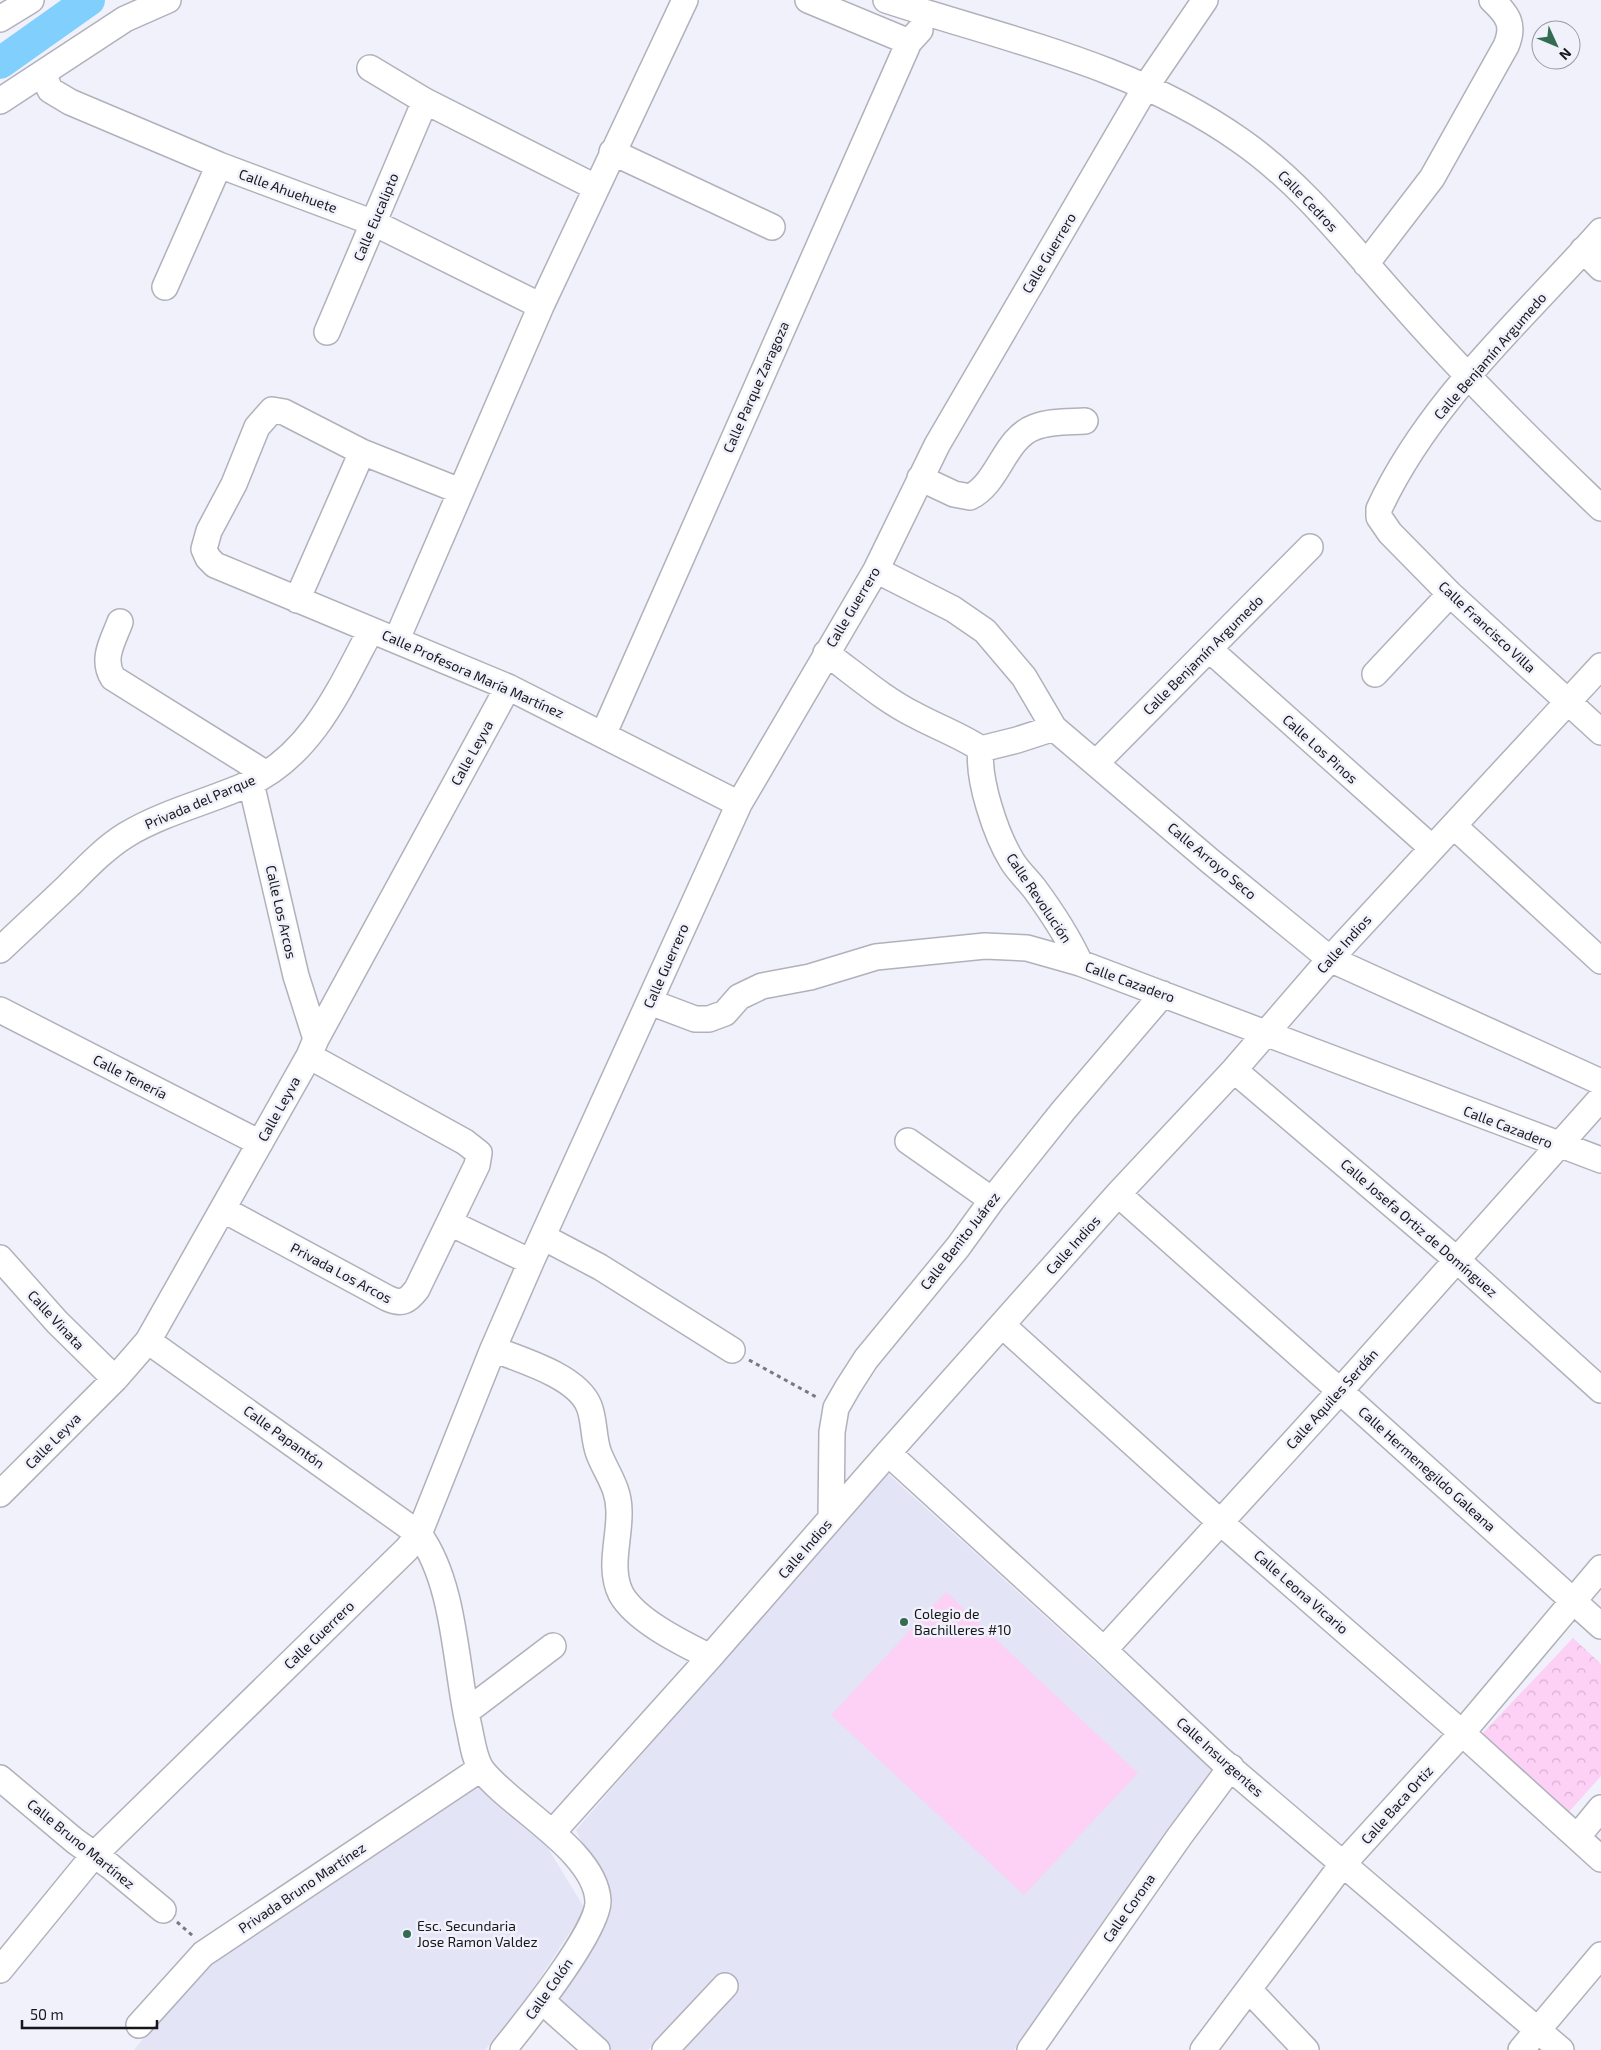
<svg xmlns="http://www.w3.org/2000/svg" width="1601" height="2050" font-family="'Exo 2',sans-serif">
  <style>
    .built { fill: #e3e4f5 }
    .grass { fill: #fdd0f6 }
    .forest { fill: url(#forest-crowns) }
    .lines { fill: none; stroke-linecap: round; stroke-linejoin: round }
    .river { stroke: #81cffc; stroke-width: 32 }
    .minor-casing { stroke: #b1b1bb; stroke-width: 28 }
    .path { stroke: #797980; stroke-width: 3; stroke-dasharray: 4 4; stroke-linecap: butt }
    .minor { stroke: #fff; stroke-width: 25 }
    .poi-dot { fill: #336b53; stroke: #f0f1fb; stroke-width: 2 }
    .labels { text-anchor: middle; stroke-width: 5; stroke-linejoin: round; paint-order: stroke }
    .street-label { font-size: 14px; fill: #17171b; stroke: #f0f1fb }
    .poi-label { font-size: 14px; fill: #17171b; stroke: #f0f1fb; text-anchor: start }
  </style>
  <defs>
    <pattern id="forest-crowns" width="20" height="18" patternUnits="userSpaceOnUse" patternTransform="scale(1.25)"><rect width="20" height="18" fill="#fdd0f6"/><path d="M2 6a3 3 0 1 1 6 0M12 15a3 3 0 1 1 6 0" fill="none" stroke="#d8b2d2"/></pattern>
  </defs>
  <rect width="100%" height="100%" fill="#f0f1fb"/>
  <path class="built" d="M 886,1472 L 1215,1771 L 1014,2050 L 678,2050 L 740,1988 L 719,1974 L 648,2050 L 603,2050 L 556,2004 L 609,1903 L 576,1830 Z
    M 476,1775 L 546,1845 L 585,1909 L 522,2006 L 485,2050 L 134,2050 L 208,1958 Z"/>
  <path class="grass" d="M 946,1592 L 1138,1773 L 1024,1895 L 831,1715 Z"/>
  <path class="forest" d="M 1573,1638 L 1601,1664 L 1601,1776 L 1568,1813 L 1482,1734 Z"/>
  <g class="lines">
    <path class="river" d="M 0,63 L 89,0"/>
    <g class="minor-casing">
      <path id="minor" d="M 808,0 L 909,42 L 920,30
        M 886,0 C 1008,40 1134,65 1241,141 C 1307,187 1354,252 1408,311 C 1469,380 1534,444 1601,508
        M 0,19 L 31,0
        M 370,68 L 425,101 L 595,187
        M 43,73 L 50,90 L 70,102 L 219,165 L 374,223 L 541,306
        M 0,101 L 125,19 L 168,0
        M 612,152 L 772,227
        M 1601,231 C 1523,319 1429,401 1379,509 L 1379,517 L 1390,533 L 1450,594 L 1601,732
        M 1583,250 L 1601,268
        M 1366,264 L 1432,178 L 1506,46 C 1515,25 1508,15 1492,0
        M 165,287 L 219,165
        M 327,332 L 425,101
        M 920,478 L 954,494 L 970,497 C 999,483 1004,438 1035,427 C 1050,421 1069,422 1085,421
        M 460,491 L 362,452 L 284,412 L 272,410 L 257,427 L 234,484 L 209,531 L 204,549 L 208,558 L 215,565 L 508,687 L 739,804
        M 876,570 L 953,609 L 985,631 L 1024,677 L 1054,728 L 1210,861 L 1330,959 L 1601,1082
        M 297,600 L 362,452
        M 120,622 C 113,641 101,659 113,678 L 265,773
        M 397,639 L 541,306 L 685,0
        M 1209,649 L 1432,848
        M 826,653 C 855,674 883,699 915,715 C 937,727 960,735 981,749 C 977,779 996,835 1012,861 C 1018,871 1027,879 1034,888 C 1051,911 1068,937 1080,963
        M 1375,674 L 1450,594
        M 604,733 L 909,42
        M 981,749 L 1017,740 L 1054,728
        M 1096,763 L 1310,547
        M 251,783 L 296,976 L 316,1039
        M 1454,826 L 1601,961
        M 0,950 C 23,928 46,907 69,885 C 87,867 105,848 126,835 C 164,812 208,802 248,784 C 312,755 340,688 371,630
        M 650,1002 L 695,1019 L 709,1019 L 725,1013 L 739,997 L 762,986 L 810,977 L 876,957 L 985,946 L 1027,948 L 1080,963 L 1601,1160
        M 0,1010 L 260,1143
        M 1234,1070 L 1457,1260 L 1601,1390
        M 908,1141 L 992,1200
        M 1118,1194 L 1340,1391 L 1601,1626
        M 224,1210 L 387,1298 C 402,1305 408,1301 417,1289 L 477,1165 L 479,1153 L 465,1142 L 309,1056
        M 450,1223 L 531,1262
        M 543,1237 L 600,1267 L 732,1350
        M 0,1258 L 57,1322 L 115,1379
        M 1002,1325 L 1219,1521 L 1462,1733 L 1601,1859
        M 148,1341 L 419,1534 C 456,1585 455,1667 469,1727 C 472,1740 474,1759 482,1770 C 510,1807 596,1851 598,1901 C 599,1931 524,2024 503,2050
        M 493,1349 C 521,1360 577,1376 589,1406 C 595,1421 593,1439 599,1454 C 607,1474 619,1488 619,1511 C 620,1538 608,1568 621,1594 C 636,1621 684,1644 710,1657
        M 888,1453 L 1104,1650 L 1221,1760 L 1561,2050
        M 0,1494 L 115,1379 L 148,1341 L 309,1056 L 316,1039 L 508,687
        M 831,1518 L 832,1432 L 836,1408 L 848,1387 L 866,1359 L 958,1247 L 992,1200 L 1063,1111 L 1163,994
        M 1104,1650 L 1340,1391 L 1601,1098
        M 466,1712 L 553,1646
        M 0,1778 L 75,1841 L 110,1866 L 163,1910
        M 553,1832 L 710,1657 L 888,1453 L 1118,1194 L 1234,1070 L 1330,959 L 1601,666
        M 1578,1836 L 1601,1808
        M 0,1970 L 94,1855 L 407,1549 L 419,1534 L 493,1349 L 531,1262 L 739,804 L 876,570 L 937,445 L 1147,85 L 1205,0
        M 1250,1991 L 1306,2050
        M 542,2001 L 597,2050
        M 139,2025 L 203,1954 L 480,1769
        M 665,2050 L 725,1986
        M 1030,2050 L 1179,1837 L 1231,1767
        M 1203,2050 L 1342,1865 L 1462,1733 L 1601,1568
        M 1521,2050 L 1601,1955"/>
    </g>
    <path class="path" d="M 749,1360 L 818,1398
      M 177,1922 L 193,1936"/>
    <use href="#minor" class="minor"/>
  </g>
  <g class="poi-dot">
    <circle cx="904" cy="1622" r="5"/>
    <circle cx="407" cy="1934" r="5"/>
  </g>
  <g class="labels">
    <g class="street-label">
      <text transform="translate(288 191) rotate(20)" y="5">Calle Ahuehuete</text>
      <text transform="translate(1308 201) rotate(46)" y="5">Calle Cedros</text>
      <text transform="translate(376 217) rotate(-67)" y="5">Calle Eucalipto</text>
      <text transform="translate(1049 253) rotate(-59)" y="5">Calle Guerrero</text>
      <text transform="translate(1490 356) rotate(-49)" y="5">Calle Benjamín Argumedo</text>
      <text transform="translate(756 387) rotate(-66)" y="5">Calle Parque Zaragoza</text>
      <text transform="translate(853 607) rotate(-59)" y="5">Calle Guerrero</text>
      <text transform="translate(1487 627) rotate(43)" y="5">Calle Francisco Villa</text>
      <text transform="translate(1203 655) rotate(-45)" y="5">Calle Benjamín Argumedo</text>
      <text transform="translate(473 674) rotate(24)" y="5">Calle Profesora María Martínez</text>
      <text transform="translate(1320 749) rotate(42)" y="5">Calle Los Pinos</text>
      <text transform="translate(472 753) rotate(-61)" y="5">Calle Leyva</text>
      <text transform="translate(200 802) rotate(-23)" y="5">Privada del Parque</text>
      <text transform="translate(1212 861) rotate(40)" y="5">Calle Arroyo Seco</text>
      <text transform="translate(1039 898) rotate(56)" y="5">Calle Revolución</text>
      <text transform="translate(281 912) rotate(77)" y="5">Calle Los Arcos</text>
      <text transform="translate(1344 944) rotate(-48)" y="5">Calle Indios</text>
      <text transform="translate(666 966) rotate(-66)" y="5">Calle Guerrero</text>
      <text transform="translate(1130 982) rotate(20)" y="5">Calle Cazadero</text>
      <text transform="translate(130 1077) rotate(27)" y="5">Calle Tenería</text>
      <text transform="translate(279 1109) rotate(-61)" y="5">Calle Leyva</text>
      <text transform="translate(1508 1127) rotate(21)" y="5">Calle Cazadero</text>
      <text transform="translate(1419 1228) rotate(41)" y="5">Calle Josefa Ortiz de Domínguez</text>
      <text transform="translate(960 1241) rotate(-52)" y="5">Calle Benito Juárez</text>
      <text transform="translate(1073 1245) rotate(-48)" y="5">Calle Indios</text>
      <text transform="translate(341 1273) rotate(28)" y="5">Privada Los Arcos</text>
      <text transform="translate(56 1320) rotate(47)" y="5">Calle Vinata</text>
      <text transform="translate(1332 1399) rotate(-48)" y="5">Calle Aquiles Serdán</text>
      <text transform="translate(284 1437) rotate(36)" y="5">Calle Papantón</text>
      <text transform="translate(53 1441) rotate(-45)" y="5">Calle Leyva</text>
      <text transform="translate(1427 1469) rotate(42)" y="5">Calle Hermenegildo Galeana</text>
      <text transform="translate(805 1549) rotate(-49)" y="5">Calle Indios</text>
      <text transform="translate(1301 1592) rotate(41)" y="5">Calle Leona Vicario</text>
      <text transform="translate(319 1635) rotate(-44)" y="5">Calle Guerrero</text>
      <text transform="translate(1220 1757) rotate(42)" y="5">Calle Insurgentes</text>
      <text transform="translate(1397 1805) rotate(-48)" y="5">Calle Baca Ortiz</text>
      <text transform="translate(81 1844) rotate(39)" y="5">Calle Bruno Martínez</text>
      <text transform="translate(302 1888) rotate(-34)" y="5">Privada Bruno Martínez</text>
      <text transform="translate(1129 1908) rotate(-55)" y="5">Calle Corona</text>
      <text transform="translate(549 1989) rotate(-55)" y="5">Calle Colón</text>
    </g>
    <g class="poi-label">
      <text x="914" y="1619">Colegio de<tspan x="914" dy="16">Bachilleres #10</tspan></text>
      <text x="417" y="1931">Esc. Secundaria<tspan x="417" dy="16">Jose Ramon Valdez</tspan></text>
    </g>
  </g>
  <g transform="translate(1556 45) rotate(134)"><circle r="24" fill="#f0f1fb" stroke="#999aa1"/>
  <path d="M0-4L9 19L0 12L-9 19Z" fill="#336b53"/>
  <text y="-8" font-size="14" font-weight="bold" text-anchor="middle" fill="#17171b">N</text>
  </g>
  <path d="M22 2020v8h135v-8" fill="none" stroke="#17171b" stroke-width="2.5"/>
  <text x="30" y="2020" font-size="15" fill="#17171b" stroke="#f0f1fb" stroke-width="4" paint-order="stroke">50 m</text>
</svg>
